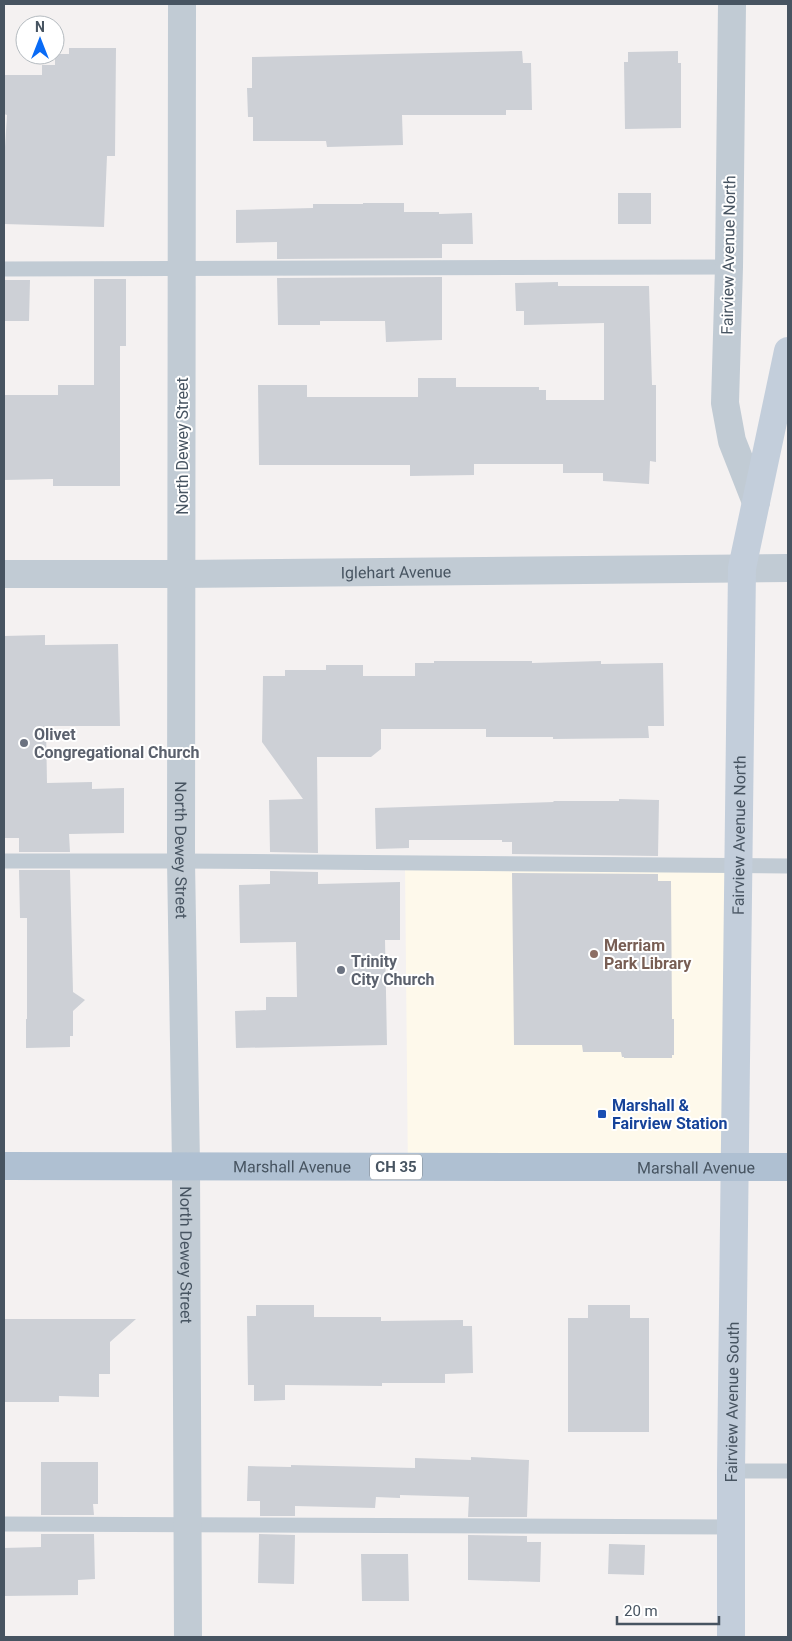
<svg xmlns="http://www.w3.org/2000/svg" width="792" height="1641" font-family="Roboto,sans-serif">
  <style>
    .commercial { fill: #fef9eb }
    .building { fill: #cdd0d6 }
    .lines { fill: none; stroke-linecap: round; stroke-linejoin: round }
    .lane { stroke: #c1cbd4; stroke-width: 15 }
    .street { stroke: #c1cbd4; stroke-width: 28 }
    .secondary { stroke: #c3cedb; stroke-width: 28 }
    .primary { stroke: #afc0d2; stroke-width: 28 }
    .worship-dot { fill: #6b7280; stroke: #fff; stroke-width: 2 }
    .education-dot { fill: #8d6e63; stroke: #fff; stroke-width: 2 }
    .transit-dot { fill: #1a4fb4; stroke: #fff; stroke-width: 2 }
    .labels { text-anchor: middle; stroke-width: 4; stroke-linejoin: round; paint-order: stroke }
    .shield { fill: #fff; stroke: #7e8790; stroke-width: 1 }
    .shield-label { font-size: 15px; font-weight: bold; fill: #475461 }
    .street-label { font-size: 16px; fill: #475461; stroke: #fff }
    .worship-label { font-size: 16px; font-weight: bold; fill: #5b616d; stroke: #fff; text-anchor: start }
    .education-label { font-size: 16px; font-weight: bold; fill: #785e54; stroke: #fff; text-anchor: start }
    .transit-label { font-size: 16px; font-weight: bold; fill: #164399; stroke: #fff; text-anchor: start }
  </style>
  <rect width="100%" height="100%" fill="#f4f1f1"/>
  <path class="commercial" d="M 405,864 L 732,865 L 734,1175 L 408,1178 Z"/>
  <path class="building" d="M 69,48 L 116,48 L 115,156 L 107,156 L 104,227 L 4,224 L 4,163 L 7,115 L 4,114 L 4,75 L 42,75 L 42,65 L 55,65 L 55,54 L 69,54 Z
    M 522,51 L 523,63 L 531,63 L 532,110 L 506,110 L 506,115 L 402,115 L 403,145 L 327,147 L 326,141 L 253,141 L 253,117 L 248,117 L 247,88 L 252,88 L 252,57 Z
    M 678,51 L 678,63 L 681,63 L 681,128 L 625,129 L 624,62 L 628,62 L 628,52 Z
    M 618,193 L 651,193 L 651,224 L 618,224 Z
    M 363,203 L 404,203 L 404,212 L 439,212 L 439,214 L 472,213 L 473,244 L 442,244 L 442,258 L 277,259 L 277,242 L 236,243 L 236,210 L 313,208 L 313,204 L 363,204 Z
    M 442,277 L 442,340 L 386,342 L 385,321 L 320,321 L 320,325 L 278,325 L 277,278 Z
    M 94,279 L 126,279 L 126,346 L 120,346 L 120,486 L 53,486 L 53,479 L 4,480 L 4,395 L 58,395 L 58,385 L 94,385 Z
    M 4,280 L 30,280 L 29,321 L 4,321 Z
    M 558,282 L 558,286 L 649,286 L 652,385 L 656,385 L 656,462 L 650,461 L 649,484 L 603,481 L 603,473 L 563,473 L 563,464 L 474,464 L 474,475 L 410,476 L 410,465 L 259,465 L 258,385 L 307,385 L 307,397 L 418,397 L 418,378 L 456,378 L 456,387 L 539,387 L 539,390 L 546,390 L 546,400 L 604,400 L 604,323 L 524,325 L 524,311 L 516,311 L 515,283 Z
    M 45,635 L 45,645 L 118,644 L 120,726 L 46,726 L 47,783 L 92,782 L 92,789 L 124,788 L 124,833 L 69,834 L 70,852 L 19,852 L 19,838 L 4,838 L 4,636 Z
    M 434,661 L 532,661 L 532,663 L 601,661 L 601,664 L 663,663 L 664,726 L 648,726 L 649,738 L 553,739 L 553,737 L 486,737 L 486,729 L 381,729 L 381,749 L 371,757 L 317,757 L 318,853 L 270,852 L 269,800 L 303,799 L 262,742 L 263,676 L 285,676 L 285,670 L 326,670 L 326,665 L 363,665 L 363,676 L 415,676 L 415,663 L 434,663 Z
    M 619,799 L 659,800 L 658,856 L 512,854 L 512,842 L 502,842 L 502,840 L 409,840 L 409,848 L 376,849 L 375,808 L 554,802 L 553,801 L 619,801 Z
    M 19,870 L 70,870 L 73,992 L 85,1000 L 73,1011 L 73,1036 L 70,1036 L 70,1047 L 26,1048 L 26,1019 L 27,1019 L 27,918 L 20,918 Z
    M 270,871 L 318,872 L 318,884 L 400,882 L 400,940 L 385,940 L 387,1045 L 236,1048 L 235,1011 L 266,1010 L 266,997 L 297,997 L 296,942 L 240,943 L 239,885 L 270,884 Z
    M 512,873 L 658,874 L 658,881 L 671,881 L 672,1019 L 674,1019 L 674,1055 L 672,1055 L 672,1058 L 624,1058 L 624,1057 L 622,1057 L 621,1052 L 583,1052 L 582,1045 L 514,1045 Z
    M 256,1305 L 314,1305 L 314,1317 L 381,1317 L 381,1321 L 463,1320 L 463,1326 L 472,1326 L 473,1373 L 445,1374 L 445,1383 L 382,1383 L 382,1386 L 285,1385 L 285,1400 L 254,1401 L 254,1385 L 248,1385 L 247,1316 L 256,1316 Z
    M 588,1305 L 630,1305 L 630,1318 L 649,1318 L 649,1432 L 568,1432 L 568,1318 L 588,1318 Z
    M 4,1319 L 136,1319 L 110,1342 L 110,1374 L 99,1374 L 99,1397 L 59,1396 L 59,1402 L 4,1402 Z
    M 471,1457 L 529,1460 L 527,1517 L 468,1517 L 469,1497 L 400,1495 L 400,1498 L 376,1497 L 375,1508 L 295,1506 L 295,1516 L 260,1516 L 260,1501 L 247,1501 L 248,1466 L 291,1467 L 291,1465 L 415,1468 L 415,1458 L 471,1460 Z
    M 41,1462 L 98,1462 L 98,1504 L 93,1504 L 94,1515 L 41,1515 Z
    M 41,1534 L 94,1534 L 95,1579 L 78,1580 L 78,1595 L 4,1596 L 4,1548 L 41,1547 Z
    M 259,1534 L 295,1535 L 294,1584 L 258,1583 Z
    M 468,1535 L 527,1536 L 527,1542 L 541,1542 L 540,1582 L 468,1580 Z
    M 609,1544 L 645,1545 L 644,1575 L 608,1574 Z
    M 361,1554 L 408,1554 L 409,1601 L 362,1601 Z"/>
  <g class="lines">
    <path class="lane" d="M 4,269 L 729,267
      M 4,861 L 181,861 L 788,866
      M 731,1471 L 788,1471
      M 4,1524 L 731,1527"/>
    <g class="street">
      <path id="s1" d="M 182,4 L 181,861 L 186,1165 L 188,1637"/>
      <path d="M 732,4 L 729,267 L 725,403 L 732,441 L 756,502"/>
      <path id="s2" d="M 4,574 L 182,574 L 788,568"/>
    </g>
    <path class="secondary" id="s3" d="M 731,1637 L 731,1471 L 742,568 L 788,351"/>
    <path class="primary" id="s4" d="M 4,1166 C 265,1165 527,1169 788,1167"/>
  </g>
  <g class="worship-dot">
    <circle cx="24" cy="743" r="5"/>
    <circle cx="341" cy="970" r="5"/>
  </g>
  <circle class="education-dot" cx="594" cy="954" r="5"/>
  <rect class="transit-dot" x="597" y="1109" width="10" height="10" rx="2.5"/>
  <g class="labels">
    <rect class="shield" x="370" y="1154.5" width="52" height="25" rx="4"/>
    <g class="shield-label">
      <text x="396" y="1172">CH 35</text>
    </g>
    <g class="street-label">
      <text transform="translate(728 255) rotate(-89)" y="6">Fairview Avenue North</text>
      <text transform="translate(182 446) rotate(-90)" y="6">North Dewey Street</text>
      <text dy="6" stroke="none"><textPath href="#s2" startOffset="392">Iglehart Avenue</textPath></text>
      <text dy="6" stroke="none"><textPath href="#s3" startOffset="802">Fairview Avenue North</textPath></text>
      <text dy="6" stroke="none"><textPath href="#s1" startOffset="846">North Dewey Street</textPath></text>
      <text dy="6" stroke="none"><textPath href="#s4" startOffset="288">Marshall Avenue</textPath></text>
      <text dy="6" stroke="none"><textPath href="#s4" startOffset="692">Marshall Avenue</textPath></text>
      <text dy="6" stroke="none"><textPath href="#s1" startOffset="1251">North Dewey Street</textPath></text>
      <text dy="6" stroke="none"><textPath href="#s3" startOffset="235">Fairview Avenue South</textPath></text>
    </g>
    <g class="worship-label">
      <text x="34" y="740">Olivet<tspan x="34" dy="18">Congregational Church</tspan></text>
      <text x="351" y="967">Trinity<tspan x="351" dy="18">City Church</tspan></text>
    </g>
    <g class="education-label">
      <text x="604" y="951">Merriam<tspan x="604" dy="18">Park Library</tspan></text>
    </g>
    <g class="transit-label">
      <text x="612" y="1111">Marshall &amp;<tspan x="612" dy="18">Fairview Station</tspan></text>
    </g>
  </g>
  <rect width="792" height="1641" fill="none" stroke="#475461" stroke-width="10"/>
  <g transform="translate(40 40)"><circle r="24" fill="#ffffff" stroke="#b5bbc0"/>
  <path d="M0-4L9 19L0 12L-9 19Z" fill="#096bf6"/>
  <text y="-8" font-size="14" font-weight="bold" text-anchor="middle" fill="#475461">N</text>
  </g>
  <path d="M617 1616v8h102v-8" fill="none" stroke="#475461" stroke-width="2.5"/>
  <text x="624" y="1616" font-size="15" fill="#475461" stroke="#ffffff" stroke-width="4" paint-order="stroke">20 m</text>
</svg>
